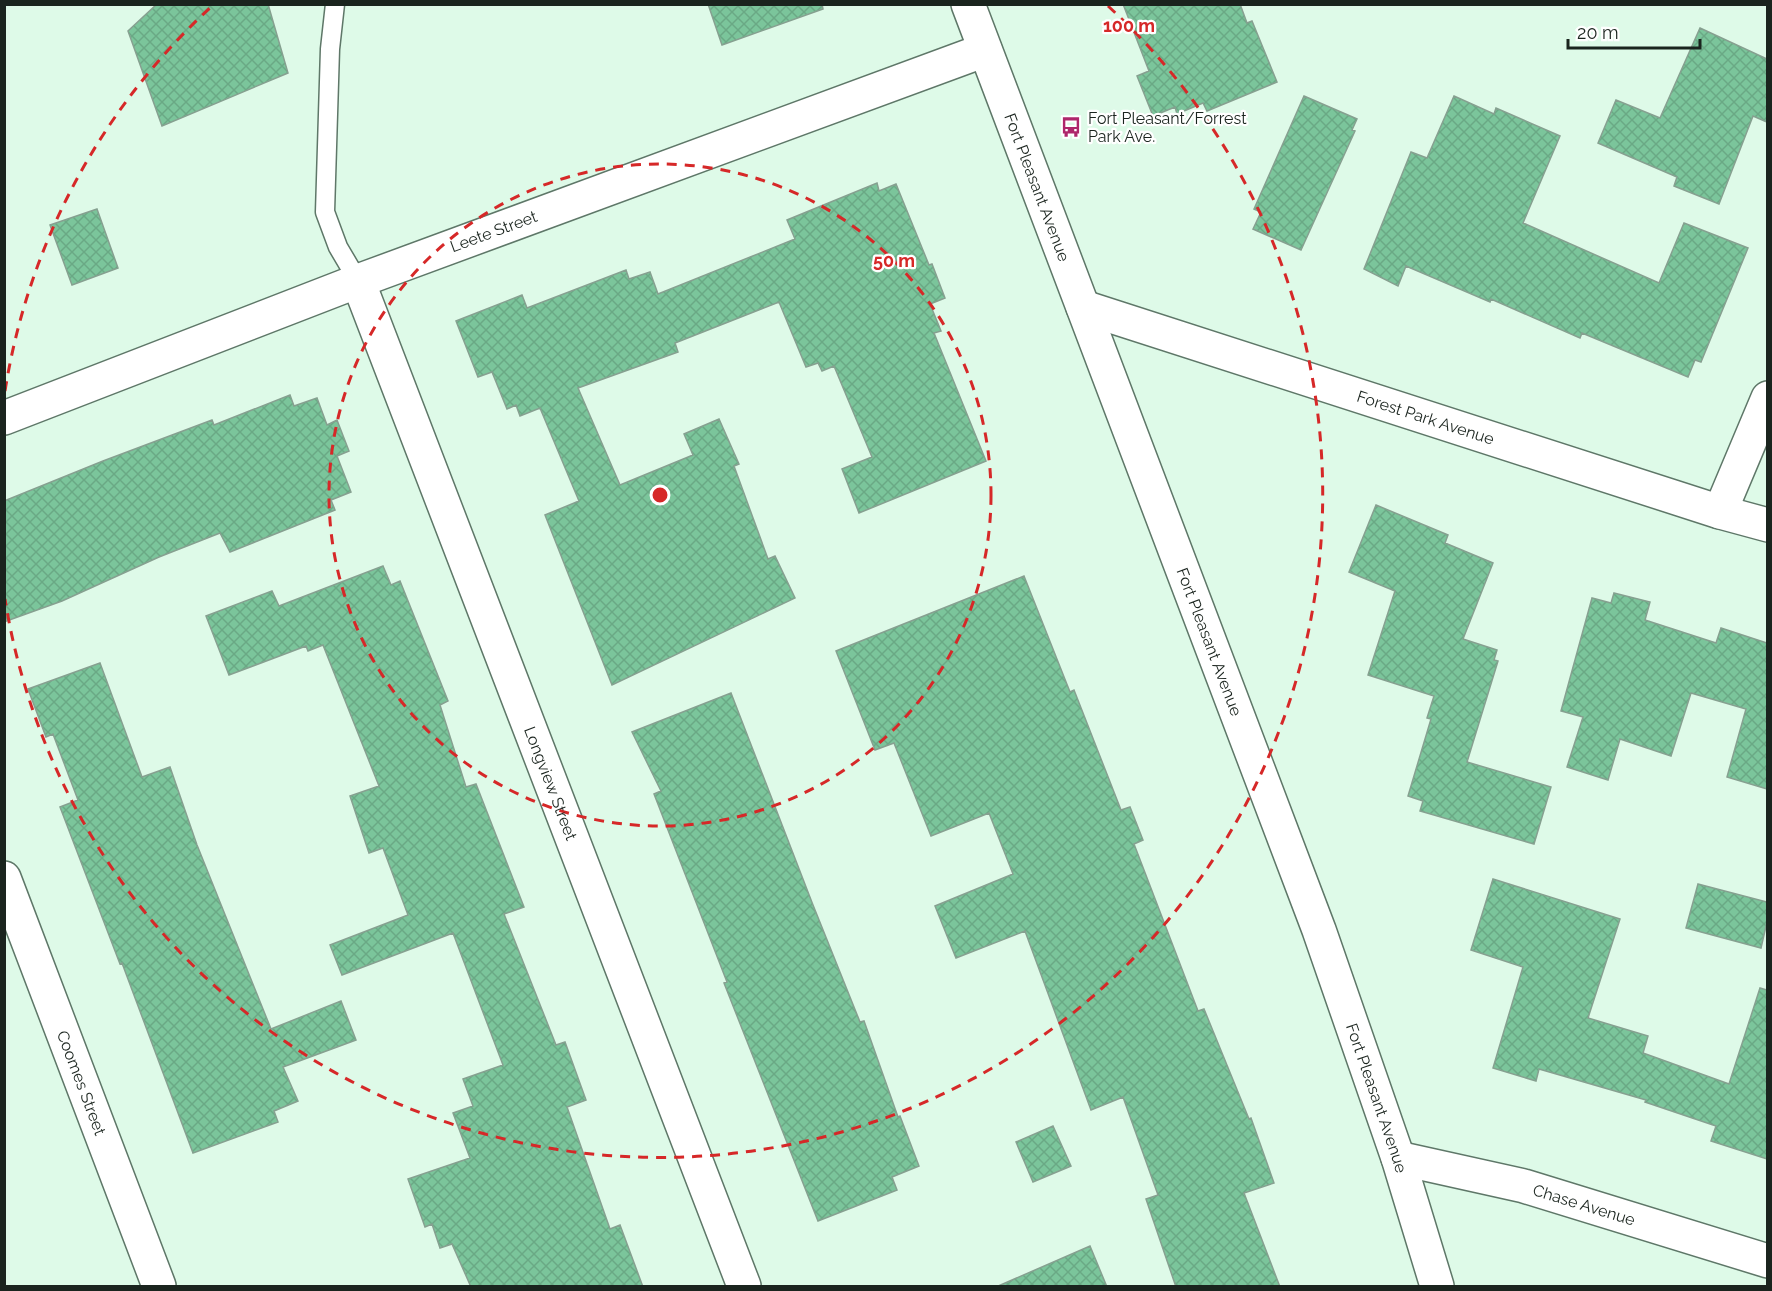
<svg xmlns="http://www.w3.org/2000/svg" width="1772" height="1291" font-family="Raleway,sans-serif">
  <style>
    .building { fill: url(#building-cross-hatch); stroke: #86a090; stroke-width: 1.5 }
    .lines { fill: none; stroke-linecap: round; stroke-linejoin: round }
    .lane-casing { stroke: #5e7768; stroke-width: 21 }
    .street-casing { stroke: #5e7768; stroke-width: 36 }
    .secondary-casing { stroke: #5e7768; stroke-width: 36 }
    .lane { stroke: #fff; stroke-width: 18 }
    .street { stroke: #fff; stroke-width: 33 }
    .secondary { stroke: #fff; stroke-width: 33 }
    .ring { fill: none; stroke: #d62828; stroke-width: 3; stroke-dasharray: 10 8 }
    .labels { text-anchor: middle; stroke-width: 4.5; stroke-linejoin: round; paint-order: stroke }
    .poi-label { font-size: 16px; fill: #1a241e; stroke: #fff; text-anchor: start }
    .street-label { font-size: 16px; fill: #1a241e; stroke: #fff }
    .centre { fill: #d62828; stroke: #fff; stroke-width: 3 }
    .ring-label { font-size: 18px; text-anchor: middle; font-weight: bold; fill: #d62828; stroke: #fff; stroke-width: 4.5; stroke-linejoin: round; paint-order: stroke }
  </style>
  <defs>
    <pattern id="building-cross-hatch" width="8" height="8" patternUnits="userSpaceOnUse" patternTransform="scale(1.5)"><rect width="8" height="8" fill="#7bc59b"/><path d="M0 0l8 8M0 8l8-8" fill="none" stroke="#6aa985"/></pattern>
  </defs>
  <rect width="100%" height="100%" fill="#defae8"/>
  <path class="building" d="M 157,4 L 268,4 L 288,73 L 162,126 L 128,31 Z
    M 708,4 L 822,4 L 823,9 L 722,45 Z
    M 1123,4 L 1240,4 L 1247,23 L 1252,21 L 1277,82 L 1207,111 L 1203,103 L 1177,114 L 1175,107 L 1153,116 L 1137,76 L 1149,71 Z
    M 1700,28 L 1767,59 L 1767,122 L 1753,116 L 1719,204 L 1674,186 L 1677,177 L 1598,143 L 1616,100 L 1660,118 Z
    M 1304,96 L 1357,119 L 1352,130 L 1355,131 L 1301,250 L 1253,229 L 1261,212 L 1254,209 Z
    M 1454,96 L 1494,114 L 1496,108 L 1560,136 L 1523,223 L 1659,283 L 1684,223 L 1748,248 L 1701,362 L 1695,360 L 1688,377 L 1582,333 L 1580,338 L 1491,299 L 1490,302 L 1406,266 L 1398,286 L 1364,269 L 1411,152 L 1427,158 Z
    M 877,183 L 879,191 L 896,184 L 929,265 L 932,264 L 945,298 L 930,304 L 941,331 L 934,333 L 986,461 L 859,513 L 842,469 L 872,457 L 834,366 L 822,371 L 818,363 L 806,367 L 779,302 L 675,343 L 678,352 L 578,388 L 620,485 L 693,455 L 684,434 L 719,419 L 739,464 L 734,466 L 768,559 L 775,556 L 795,598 L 612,685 L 545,515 L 579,501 L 540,408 L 520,416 L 516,405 L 507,409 L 492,372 L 478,377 L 456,321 L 522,295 L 527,308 L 626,270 L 629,279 L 650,272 L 658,294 L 795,239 L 787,220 Z
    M 97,209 L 118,268 L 72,285 L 50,225 Z
    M 290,395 L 294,406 L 317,398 L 327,425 L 337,420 L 349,451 L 337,456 L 351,492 L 331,500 L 335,510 L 230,552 L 220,533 L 159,557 L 62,601 L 4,622 L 4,501 L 103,461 L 212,420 L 214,425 Z
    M 1376,505 L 1448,535 L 1445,543 L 1493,563 L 1463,639 L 1497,650 L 1494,660 L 1498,661 L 1467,762 L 1551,787 L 1534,844 L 1420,811 L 1423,801 L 1408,796 L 1431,719 L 1427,718 L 1434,696 L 1368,675 L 1395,591 L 1349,572 Z
    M 383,566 L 391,585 L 400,581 L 448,701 L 440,705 L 466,787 L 476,784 L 524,907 L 504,914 L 556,1045 L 565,1042 L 586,1100 L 567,1107 L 610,1229 L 620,1225 L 643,1287 L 471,1287 L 452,1244 L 440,1248 L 432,1224 L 425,1227 L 408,1179 L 470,1158 L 453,1113 L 473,1106 L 463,1079 L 503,1065 L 453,933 L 342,975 L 330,945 L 408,915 L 383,848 L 369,853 L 350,796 L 379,786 L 323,645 L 308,651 L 306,646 L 229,675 L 206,616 L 272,591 L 279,606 Z
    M 1024,576 L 1070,692 L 1074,690 L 1121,810 L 1130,807 L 1143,840 L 1134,844 L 1198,1011 L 1204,1009 L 1249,1119 L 1251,1118 L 1274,1183 L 1244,1193 L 1280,1287 L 1176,1287 L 1146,1199 L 1158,1195 L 1123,1097 L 1091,1110 L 1025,931 L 956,958 L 935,906 L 1013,874 L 989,813 L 931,836 L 894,743 L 875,750 L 836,651 Z
    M 1614,593 L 1650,602 L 1645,620 L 1716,643 L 1721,628 L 1767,643 L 1767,789 L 1727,777 L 1746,709 L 1691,693 L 1671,756 L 1620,739 L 1608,780 L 1567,767 L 1583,717 L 1561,711 L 1592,598 L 1611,603 Z
    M 100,663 L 142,777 L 170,767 L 197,845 L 271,1029 L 341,1001 L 356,1040 L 283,1067 L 298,1101 L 274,1111 L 278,1122 L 193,1153 L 122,963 L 120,964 L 60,807 L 78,800 L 53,734 L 46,737 L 28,689 Z
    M 731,693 L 813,905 L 860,1022 L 864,1021 L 898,1117 L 900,1116 L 919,1166 L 892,1177 L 897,1190 L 818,1221 L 724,983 L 727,982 L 654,794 L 661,791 L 632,732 Z
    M 1493,879 L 1620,919 L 1588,1018 L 1648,1036 L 1643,1053 L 1729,1084 L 1760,988 L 1767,990 L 1767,1159 L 1711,1141 L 1716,1126 L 1645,1102 L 1646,1100 L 1539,1069 L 1536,1081 L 1493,1068 L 1523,967 L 1471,950 Z
    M 1698,884 L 1767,902 L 1767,922 L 1761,948 L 1686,928 Z
    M 1053,1126 L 1071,1166 L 1033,1182 L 1016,1142 Z
    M 1090,1246 L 1107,1287 L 996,1287 Z"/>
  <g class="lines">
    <g class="lane-casing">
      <path id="lane" d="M 335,4 L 330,49 L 325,212 L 338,247 L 358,281"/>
    </g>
    <g class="street-casing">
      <g id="street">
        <path id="s1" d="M 358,281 L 744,1286"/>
        <path d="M 1720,512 L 1768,398"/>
        <path id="s2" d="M 4,878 L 159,1286"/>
        <path id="s3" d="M 1398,1158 L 1524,1186 L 1768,1261"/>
      </g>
    </g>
    <g class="secondary-casing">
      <g id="secondary">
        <path id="s4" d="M 968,4 L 1319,930 L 1398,1158 L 1437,1286"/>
        <path id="s5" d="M 1083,307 L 1720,512 L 1768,525"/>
        <path id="s6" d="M 4,418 L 358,281 L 985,50"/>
      </g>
    </g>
    <use href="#lane" class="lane"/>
    <use href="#street" class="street"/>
    <use href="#secondary" class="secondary"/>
  </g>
  <g class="ring">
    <circle cx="660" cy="495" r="331"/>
    <path d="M5 391A663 663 0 0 1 212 6M1108 6A663 663 0 1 1 5 599"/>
  </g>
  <defs>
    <g id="bus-bare" transform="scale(1.62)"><path d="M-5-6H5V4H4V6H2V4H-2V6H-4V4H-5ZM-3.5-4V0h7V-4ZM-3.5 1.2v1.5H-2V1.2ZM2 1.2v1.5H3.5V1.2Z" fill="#ae266b" stroke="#fff" stroke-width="2.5" paint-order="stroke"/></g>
  </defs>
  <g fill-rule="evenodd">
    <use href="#bus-bare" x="1071" y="127"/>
  </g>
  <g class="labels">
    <g class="poi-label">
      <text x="1088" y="124">Fort Pleasant/Forrest<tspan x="1088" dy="18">Park Ave.</tspan></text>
    </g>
    <g class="street-label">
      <text dy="6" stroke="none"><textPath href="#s4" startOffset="196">Fort Pleasant Avenue</textPath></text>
      <text dy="6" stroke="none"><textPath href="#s6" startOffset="524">Leete Street</textPath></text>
      <text dy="6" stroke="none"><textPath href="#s5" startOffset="360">Forest Park Avenue</textPath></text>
      <text dy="6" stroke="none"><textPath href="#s4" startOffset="682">Fort Pleasant Avenue</textPath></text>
      <text dy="6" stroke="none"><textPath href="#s1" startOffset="538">Longview Street</textPath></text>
      <text dy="6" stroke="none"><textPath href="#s2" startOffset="219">Coomes Street</textPath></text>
      <text dy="6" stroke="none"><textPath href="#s4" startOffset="1168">Fort Pleasant Avenue</textPath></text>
      <text dy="6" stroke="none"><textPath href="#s3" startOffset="192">Chase Avenue</textPath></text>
    </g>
  </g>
  <circle cx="660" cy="495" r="9" class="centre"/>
  <g class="ring-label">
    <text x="1129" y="32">100 m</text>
    <text x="894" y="267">50 m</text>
  </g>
  <rect width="1772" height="1291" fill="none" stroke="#1a241e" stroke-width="12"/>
  <path d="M1568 39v9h132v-9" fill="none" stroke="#1a241e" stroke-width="3"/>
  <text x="1577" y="39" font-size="18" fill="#1a241e" stroke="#ffffff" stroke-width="4.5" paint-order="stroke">20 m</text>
</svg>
